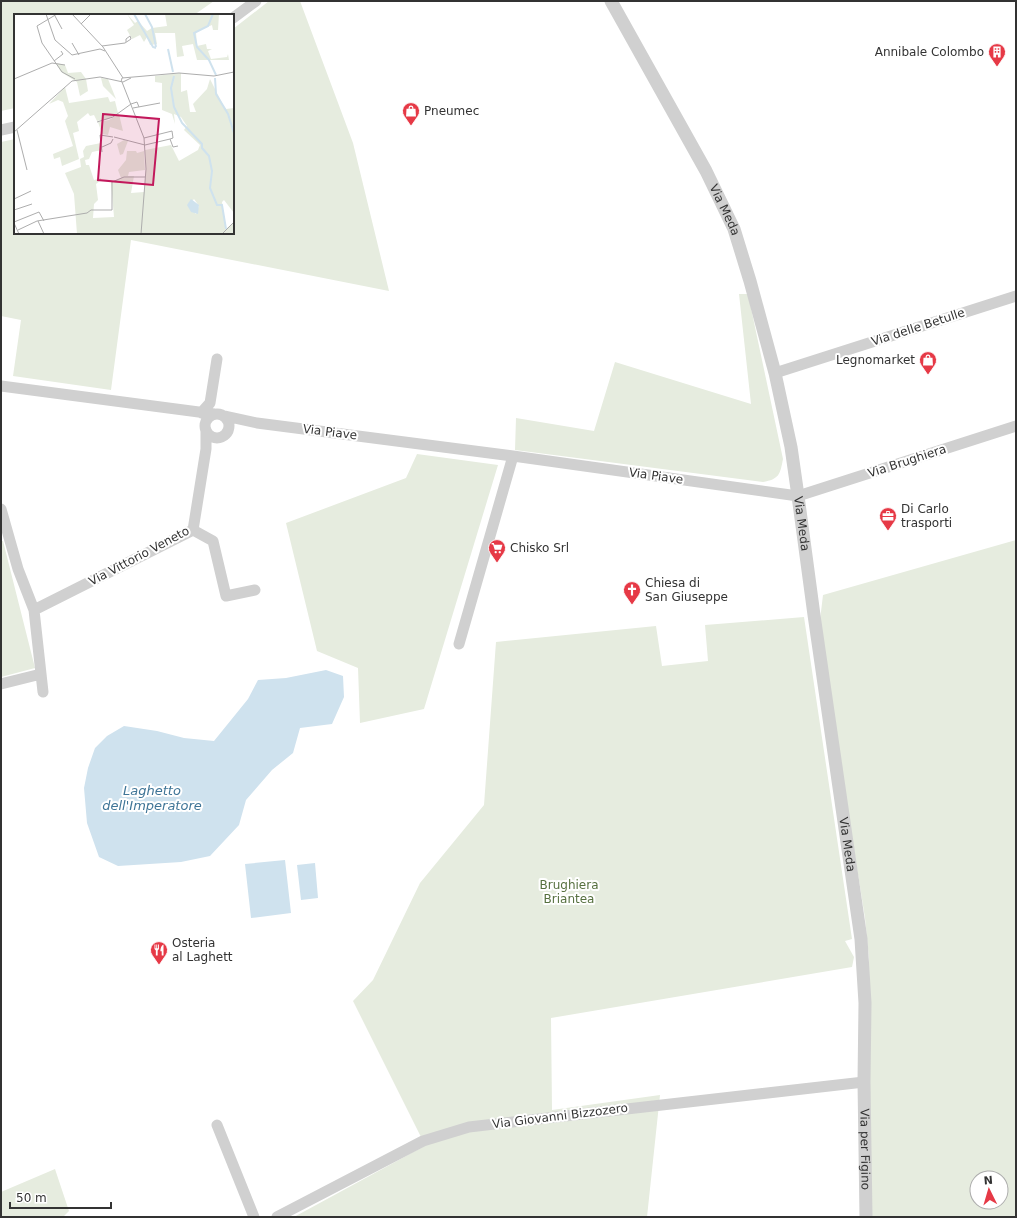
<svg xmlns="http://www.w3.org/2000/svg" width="1017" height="1218" font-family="'DejaVu Sans',sans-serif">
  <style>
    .green { fill: #e6ecdf; fill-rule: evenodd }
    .water { fill: #cfe2ee }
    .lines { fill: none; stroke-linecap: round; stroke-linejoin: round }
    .minor { stroke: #d0d0d0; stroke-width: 11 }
    .tertiary { stroke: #d0d0d0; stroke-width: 13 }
    .labels { text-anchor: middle; stroke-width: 4; stroke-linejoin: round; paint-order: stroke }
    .poi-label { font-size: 12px; fill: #333; stroke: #fff; text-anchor: start }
    .street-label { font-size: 12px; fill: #333; stroke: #fff }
    .park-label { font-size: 12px; fill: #56703f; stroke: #fff }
    .water-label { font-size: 13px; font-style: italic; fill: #3f7597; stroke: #fff }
    .inset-river { fill: none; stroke: #cfe2ee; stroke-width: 2 }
    .inset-road { fill: none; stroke: #adadad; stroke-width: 1 }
    .view { fill: #c2185b; fill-opacity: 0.15; stroke: #c2185b; stroke-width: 2 }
    .inset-edge { fill: none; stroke: #333; stroke-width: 2 }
  </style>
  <rect width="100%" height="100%" fill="#fff"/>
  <path class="green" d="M 1,1 L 214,1 L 194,15 L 15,15 L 15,108 L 1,111 Z
    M 269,1 L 300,1 L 353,143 L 389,291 L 131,240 L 111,390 L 13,376 L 21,320 L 1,316 L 1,142 L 15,139 L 15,233 L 233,233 L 233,29 Z
    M 739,294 L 748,294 L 783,459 C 780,475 779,479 763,482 L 515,450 L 516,418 L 594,431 L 615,362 L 751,404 Z
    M 417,454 L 498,465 L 424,709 L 360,723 L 358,668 L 317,651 L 286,523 L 406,478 Z
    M 1016,540 L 1016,1217 L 871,1217 L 869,958 L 865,918 L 838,748 L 820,620 L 823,595 ZM 977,1178 L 1001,1178 L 1001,1202 L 977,1202 Z
    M 1,541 L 3,541 L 35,668 L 1,677 Z
    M 804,617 L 852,939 L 845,941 L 854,957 L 852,967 L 551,1018 L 552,1110 L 660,1095 L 647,1217 L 294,1217 L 430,1143 L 423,1141 L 353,1001 L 373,980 L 420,883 L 484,805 L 496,642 L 656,626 L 662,666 L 708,661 L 705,625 Z
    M 55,1169 L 69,1211 L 63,1217 L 1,1217 L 1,1192 Z"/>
  <path class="water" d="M 326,670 L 343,676 L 344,697 L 332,724 L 300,728 L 293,753 L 272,770 L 246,800 L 239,825 L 210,856 L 181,862 L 118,866 L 99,857 L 87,823 L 84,788 L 88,768 L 95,748 L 107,736 L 124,726 L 157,731 L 184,738 L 214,741 L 248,699 L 258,680 L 286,678 Z
    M 285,860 L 291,913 L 251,918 L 245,864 Z
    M 315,863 L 318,898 L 301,900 L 297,865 Z"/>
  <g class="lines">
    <path class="minor" d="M 233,18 L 256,1
      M 1,130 L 15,127
      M 775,373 L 1016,296
      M 1,386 L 214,414
      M 201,413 L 210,403 L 217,359
      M205 426a12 12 0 1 1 24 0a12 12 0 1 1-24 0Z
      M 225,416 L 257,423 L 513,456 L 798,496 L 1016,426
      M 1,509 L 18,569 L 34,610 L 43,692
      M 193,530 L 213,541 L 226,596 L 255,590
      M 34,610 L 193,530 L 206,449 L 206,430
      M 459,644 L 513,456
      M 1,684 L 41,674
      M 217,1125 L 254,1217
      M 277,1217 L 423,1141 L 469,1127 L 864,1082"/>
    <path class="tertiary" id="s1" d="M 611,1 L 706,171 L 734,229 L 750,281 L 775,373 L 791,447 L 798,496 L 814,615 L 861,939 L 865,1003 L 864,1082 L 866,1217"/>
  </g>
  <defs>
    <g id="building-pin" transform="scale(0.9)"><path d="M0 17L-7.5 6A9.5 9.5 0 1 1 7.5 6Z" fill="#e63946" stroke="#fff"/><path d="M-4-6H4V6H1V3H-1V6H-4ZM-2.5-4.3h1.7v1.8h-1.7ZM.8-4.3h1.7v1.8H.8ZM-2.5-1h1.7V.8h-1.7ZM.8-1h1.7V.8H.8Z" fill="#fff"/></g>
    <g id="shop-pin" transform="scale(0.9)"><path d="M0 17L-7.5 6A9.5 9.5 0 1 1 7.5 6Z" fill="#e63946" stroke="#fff"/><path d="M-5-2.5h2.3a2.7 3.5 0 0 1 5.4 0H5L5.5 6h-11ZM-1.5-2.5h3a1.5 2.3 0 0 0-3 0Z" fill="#fff"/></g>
    <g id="office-pin" transform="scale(0.9)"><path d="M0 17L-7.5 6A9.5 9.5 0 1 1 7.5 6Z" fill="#e63946" stroke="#fff"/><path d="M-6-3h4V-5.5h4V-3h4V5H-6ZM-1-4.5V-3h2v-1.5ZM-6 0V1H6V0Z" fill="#fff"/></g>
    <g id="supermarket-pin" transform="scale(0.9)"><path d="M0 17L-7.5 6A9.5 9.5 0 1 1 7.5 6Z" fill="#e63946" stroke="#fff"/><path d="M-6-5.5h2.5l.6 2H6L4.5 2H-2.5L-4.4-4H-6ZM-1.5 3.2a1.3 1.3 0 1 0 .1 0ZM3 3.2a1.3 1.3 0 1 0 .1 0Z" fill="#fff"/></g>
    <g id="church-pin" transform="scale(0.9)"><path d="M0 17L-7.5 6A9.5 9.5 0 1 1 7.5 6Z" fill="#e63946" stroke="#fff"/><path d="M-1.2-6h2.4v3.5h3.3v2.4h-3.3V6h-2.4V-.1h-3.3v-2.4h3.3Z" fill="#fff"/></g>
    <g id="restaurant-pin" transform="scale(0.9)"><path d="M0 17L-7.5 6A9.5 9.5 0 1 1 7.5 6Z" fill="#e63946" stroke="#fff"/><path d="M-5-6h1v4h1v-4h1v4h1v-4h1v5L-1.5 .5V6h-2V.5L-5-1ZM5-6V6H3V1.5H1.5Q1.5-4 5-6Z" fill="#fff"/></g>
  </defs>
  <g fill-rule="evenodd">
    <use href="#building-pin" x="997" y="52"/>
    <use href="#shop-pin" x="411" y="111"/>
    <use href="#shop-pin" x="928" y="360"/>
    <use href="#office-pin" x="888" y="516"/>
    <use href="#supermarket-pin" x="497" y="548"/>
    <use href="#church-pin" x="632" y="590"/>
    <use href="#restaurant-pin" x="159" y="950"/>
  </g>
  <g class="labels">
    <g class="poi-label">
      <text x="984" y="56" text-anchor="end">Annibale Colombo</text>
      <text x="424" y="115">Pneumec</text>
      <text x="915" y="364" text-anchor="end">Legnomarket</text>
      <text x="901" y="513">Di Carlo<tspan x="901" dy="14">trasporti</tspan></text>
      <text x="510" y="552">Chisko Srl</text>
      <text x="645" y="587">Chiesa di<tspan x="645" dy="14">San Giuseppe</tspan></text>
      <text x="172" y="947">Osteria<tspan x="172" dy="14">al Laghett</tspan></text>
    </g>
    <g class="street-label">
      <text dy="4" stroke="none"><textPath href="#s1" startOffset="238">Via Meda</textPath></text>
      <text transform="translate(918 327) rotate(-18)" y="4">Via delle Betulle</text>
      <text transform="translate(330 432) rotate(7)" y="4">Via Piave</text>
      <text transform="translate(907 461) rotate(-18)" y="4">Via Brughiera</text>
      <text transform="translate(656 476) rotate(8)" y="4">Via Piave</text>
      <text dy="4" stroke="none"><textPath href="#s1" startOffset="562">Via Meda</textPath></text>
      <text transform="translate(139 556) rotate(-28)" y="4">Via Vittorio Veneto</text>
      <text dy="4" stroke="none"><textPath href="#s1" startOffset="886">Via Meda</textPath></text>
      <text transform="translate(560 1116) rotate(-7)" y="4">Via Giovanni Bizzozero</text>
      <text dy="4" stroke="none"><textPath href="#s1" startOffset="1192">Via per Figino</textPath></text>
    </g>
    <g class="park-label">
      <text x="569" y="889">Brughiera<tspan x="569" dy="14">Briantea</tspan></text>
    </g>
    <g class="water-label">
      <text x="152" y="795">Laghetto<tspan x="152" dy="15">dell'Imperatore</tspan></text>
    </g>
  </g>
  <g transform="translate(14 14)">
    <rect width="220" height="220" fill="#fff"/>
    <path d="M 113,0 L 121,9 L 124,7 L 133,17 L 138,14 L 153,12 L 151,0 L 205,0 L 204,16 L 199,16 L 198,11 L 182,18 L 183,32 L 192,30 L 193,35 L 198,35 L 194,37 L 197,45 L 213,43 L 214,40 L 215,46 L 183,46 L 179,30 L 168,32 L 170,42 L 163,43 L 161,19 L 141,19 L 143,30 L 136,31 L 133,23 L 130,28 L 126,21 L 118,25 L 113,16 L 120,11 ZM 42,49 L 51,51 L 54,59 L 67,58 L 72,65 L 74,77 L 66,82 L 63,68 L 47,58 ZM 167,59 L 167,78 L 173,76 L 176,98 L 182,98 L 179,90 L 193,75 L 196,65 L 209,91 L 212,95 L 220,94 L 220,199 L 210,186 L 208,188 L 212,215 L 220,208 L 220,220 L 63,220 L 60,180 L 51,159 L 67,153 L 66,145 L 70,143 L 69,137 L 72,132 L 87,129 L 88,136 L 78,138 L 75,145 L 71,146 L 72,151 L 75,151 L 80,166 L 87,164 L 87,166 L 82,170 L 84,186 L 80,190 L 79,204 L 100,203 L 97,168 L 107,164 L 104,156 L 112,146 L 113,137 L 122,137 L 123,139 L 130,137 L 131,156 L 115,158 L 114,162 L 120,162 L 117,179 L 130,178 L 132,156 L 131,136 L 157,131 L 165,147 L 184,136 L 186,131 L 170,116 L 173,112 L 167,103 L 160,100 L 161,110 L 158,100 L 148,96 L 148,69 L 141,68 L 141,62 ZM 180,185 L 185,192 L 182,200 L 174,192 ZM 87,64 L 94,65 L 102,85 L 89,72 ZM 51,73 L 55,89 L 94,83 L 96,88 L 101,87 L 104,99 L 94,105 L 83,107 L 80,101 L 76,102 L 74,99 L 63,108 L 65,117 L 59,119 L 65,145 L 48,152 L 46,143 L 40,145 L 39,140 L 59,132 L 51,107 L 54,102 L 49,88 L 44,86 L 35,90 ZM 105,100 L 109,117 L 96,113 L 94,121 L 88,120 L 84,108 L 95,106 ZM 110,126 L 114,127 L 109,140 L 106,141 L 103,130 Z" fill="#e6ecdf" fill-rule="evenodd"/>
    <path d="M 177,185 L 185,191 L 184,200 L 177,198 L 173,191 Z" fill="#cfe2ee"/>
    <path class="inset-river" d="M 120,0 L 139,33 L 142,34M 131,0 L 138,13 L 142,33M 199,0 L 194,12 L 180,19 L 183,33 L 195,46 L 202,61M 154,35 L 159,58M 160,62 L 157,74 L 160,93 L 168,109 L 188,130 L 188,134 L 195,142 L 198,157 L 196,174 L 203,191 L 208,191 L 212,215M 201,64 L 202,80 L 214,100 L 220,119"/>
    <path class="inset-road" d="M 32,0 L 41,26 L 58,41 L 86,35 L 91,37M 43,0 L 23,12 L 28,29 L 48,58M 58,0 L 89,33 L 109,64M 41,2 L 48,15M 67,10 L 76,1M 58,29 L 65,41M 88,32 L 111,29 L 117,25 L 116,22 L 112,25 L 112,28M 40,47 L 49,40 L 47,37M 48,58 L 61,65M 0,65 L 38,49 L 51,51M 107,68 L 108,64 L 165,59 L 200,62 L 220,58M 108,68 L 130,124 L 132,155 L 127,220M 119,94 L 146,89M 83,108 L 99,103 L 117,90 L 123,88 L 125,93M 3,116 L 13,156M 0,118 L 58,67 L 86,63 L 109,68 L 117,64M 100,123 L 131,131 L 156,125 L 159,133 L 164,132M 130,124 L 158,117 L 159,124 L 156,125M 88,133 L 97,129 L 99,125M 88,138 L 86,121 L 99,123M 0,185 L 17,177M 0,196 L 18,190M 24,207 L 30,220M 0,208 L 25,198 L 30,207M 0,209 L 5,220M 4,216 L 23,207 L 73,199 L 77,196 L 98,196 L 98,168 L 110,163 L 131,163M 208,220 L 220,208"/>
    <path class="view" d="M 89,100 L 145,105 L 139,171 L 84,166 Z"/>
    <rect width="220" height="220" class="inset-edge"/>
  </g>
  <rect width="1017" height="1218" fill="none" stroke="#333333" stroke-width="4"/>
  <g transform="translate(989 1190) rotate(355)"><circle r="19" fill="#ffffff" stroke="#adadad"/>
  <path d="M0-3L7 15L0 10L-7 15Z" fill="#e63946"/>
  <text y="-6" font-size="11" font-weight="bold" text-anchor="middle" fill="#333333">N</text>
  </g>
  <path d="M10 1202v6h101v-6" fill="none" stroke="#333333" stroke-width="2"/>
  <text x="16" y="1202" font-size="12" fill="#333333" stroke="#ffffff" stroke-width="3" paint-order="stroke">50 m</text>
</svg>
